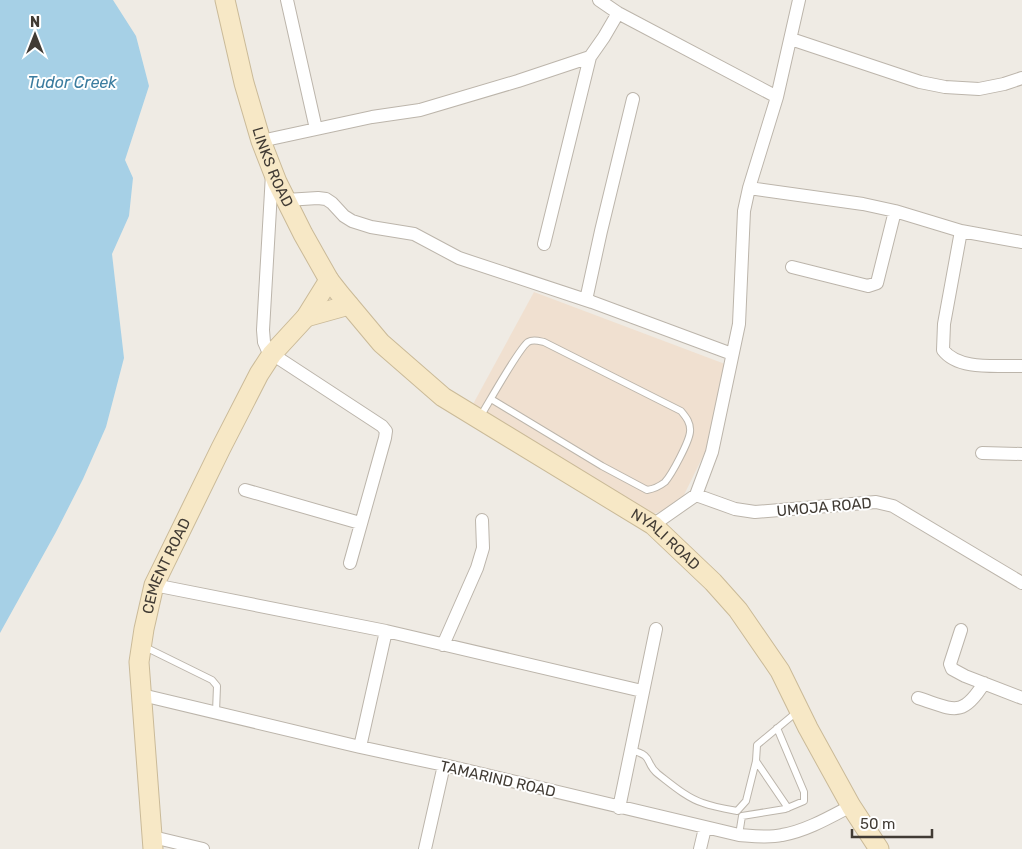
<svg xmlns="http://www.w3.org/2000/svg" width="1022" height="849" font-family="Rubik,sans-serif">
  <style>
    .commercial { fill: #f0e0d0 }
    .water { fill: #a6d0e6 }
    .lines { fill: none; stroke-linecap: round; stroke-linejoin: round }
    .service-casing { stroke: #bcb5ab; stroke-width: 8 }
    .minor-casing { stroke: #bcb5ab; stroke-width: 14 }
    .secondary-casing { stroke: #caba98; stroke-width: 21 }
    .service { stroke: #fff; stroke-width: 6 }
    .minor { stroke: #fff; stroke-width: 12 }
    .secondary { stroke: #f7e8c6; stroke-width: 19 }
    .labels { text-anchor: middle; stroke-width: 4; stroke-linejoin: round; paint-order: stroke }
    .street-label { font-size: 15px; fill: #413b34; stroke: #fff }
    .water-label { font-size: 16px; font-style: italic; fill: #3b7c9f; stroke: #fff }
  </style>
  <rect width="100%" height="100%" fill="#efebe4"/>
  <path class="commercial" d="M 534,292 L 725,364 L 712,438 L 679,505 L 653,514 L 472,406 Z"/>
  <path class="water" d="M 0,0 L 113,0 L 136,36 L 149,86 L 125,160 L 133,178 L 129,216 L 112,254 L 124,358 L 106,427 L 83,479 L 56,532 L 0,633 Z"/>
  <g class="lines">
    <g class="service-casing">
      <path id="service" d="M 480,417 C 488,404 519,348 528,342 C 533,339 539,341 544,342 L 681,411 C 686,417 691,423 690,432 C 689,442 672,474 665,482 C 660,486 653,489 647,490 L 602,466 L 491,399
        M 143,646 L 212,680 L 217,686 L 216,712
        M 631,750 C 655,756 644,763 658,774 C 671,784 687,798 703,803 C 714,807 726,809 737,811 L 746,801 L 756,761 L 757,745 L 798,711
        M 756,761 L 788,808
        M 739,835 L 742,816 L 785,809 L 804,801 L 804,792 L 777,728"/>
    </g>
    <g class="minor-casing">
      <path id="minor" d="M 287,0 L 316,129
        M 599,0 L 618,13 L 777,97
        M 791,39 L 920,82 L 945,87 L 979,89 L 1004,84 L 1022,78
        M 261,141 L 372,117 L 420,110 L 518,81 L 590,57 L 604,37 L 618,13
        M 272,174 L 263,330 L 264,342 L 268,351 L 272,354 L 382,426 L 386,431 L 385,438 L 350,563
        M 749,188 L 863,204 L 895,211 L 961,231 L 1022,242
        M 286,200 L 318,198 L 326,199 L 332,203 L 344,216 L 352,221 L 371,227 L 414,234 L 459,258 L 592,302 L 732,354
        M 961,231 L 944,324 L 943,350 C 959,371 998,365 1022,366
        M 544,244 L 590,57
        M 792,267 L 868,286 L 877,283 L 895,211
        M 586,300 L 601,231 L 633,99
        M 982,453 L 1022,454
        M 245,490 L 360,523
        M 696,495 L 735,509 L 755,512 L 876,502 L 893,506 L 1022,583
        M 653,525 L 696,495 L 712,452 L 739,324 L 744,211 L 749,188 L 777,97 L 799,0
        M 154,585 L 386,631 L 642,691
        M 961,630 L 950,664 L 952,669 L 965,676 L 1022,698
        M 443,645 L 477,568 L 483,548 L 482,520
        M 142,695 L 360,747 L 444,765 L 739,835 C 753,836 768,838 782,835 C 806,831 830,817 851,806
        M 918,698 C 953,709 962,719 984,683
        M 360,747 L 386,631
        M 619,808 L 656,629
        M 153,837 L 203,849
        M 425,849 L 444,765
        M 700,849 L 705,828"/>
    </g>
    <g class="secondary-casing">
      <g id="secondary">
        <path id="s1" d="M 225,0 L 244,83 L 261,141 L 277,182 L 303,234 L 329,280 L 340,294 L 381,343 L 443,397 L 653,525 L 713,582 L 738,610 L 780,671 L 808,728 L 851,806 L 879,849"/>
        <path d="M 306,317 L 349,305"/>
        <path id="s2" d="M 153,849 L 139,662 L 144,629 L 154,585 L 221,448 L 259,374 L 272,354 L 306,317 L 329,280"/>
      </g>
    </g>
    <use href="#service" class="service"/>
    <use href="#minor" class="minor"/>
    <use href="#secondary" class="secondary"/>
  </g>
  <g class="labels">
    <g class="street-label">
      <text dy="5" stroke="none"><textPath href="#s1" startOffset="174">LINKS ROAD</textPath></text>
      <text transform="translate(824 507) rotate(-5)" y="5">UMOJA ROAD</text>
      <text dy="5" stroke="none"><textPath href="#s1" startOffset="729">NYALI ROAD</textPath></text>
      <text dy="5" stroke="none"><textPath href="#s2" startOffset="288">CEMENT ROAD</textPath></text>
      <text transform="translate(498 779) rotate(13)" y="5">TAMARIND ROAD</text>
    </g>
    <g class="water-label">
      <text x="72" y="88">Tudor Creek</text>
    </g>
  </g>
  <g transform="translate(35 35)" stroke="#ffffff" stroke-width="4" paint-order="stroke">
  <path d="M0-4L9 19L0 12L-9 19Z" fill="#413b34"/>
  <text y="-8" font-size="14" font-weight="bold" text-anchor="middle" fill="#413b34">N</text>
  </g>
  <path d="M852 829v8h80v-8" fill="none" stroke="#413b34" stroke-width="2.5"/>
  <text x="860" y="829" font-size="15" fill="#413b34" stroke="#ffffff" stroke-width="4" paint-order="stroke">50 m</text>
</svg>
